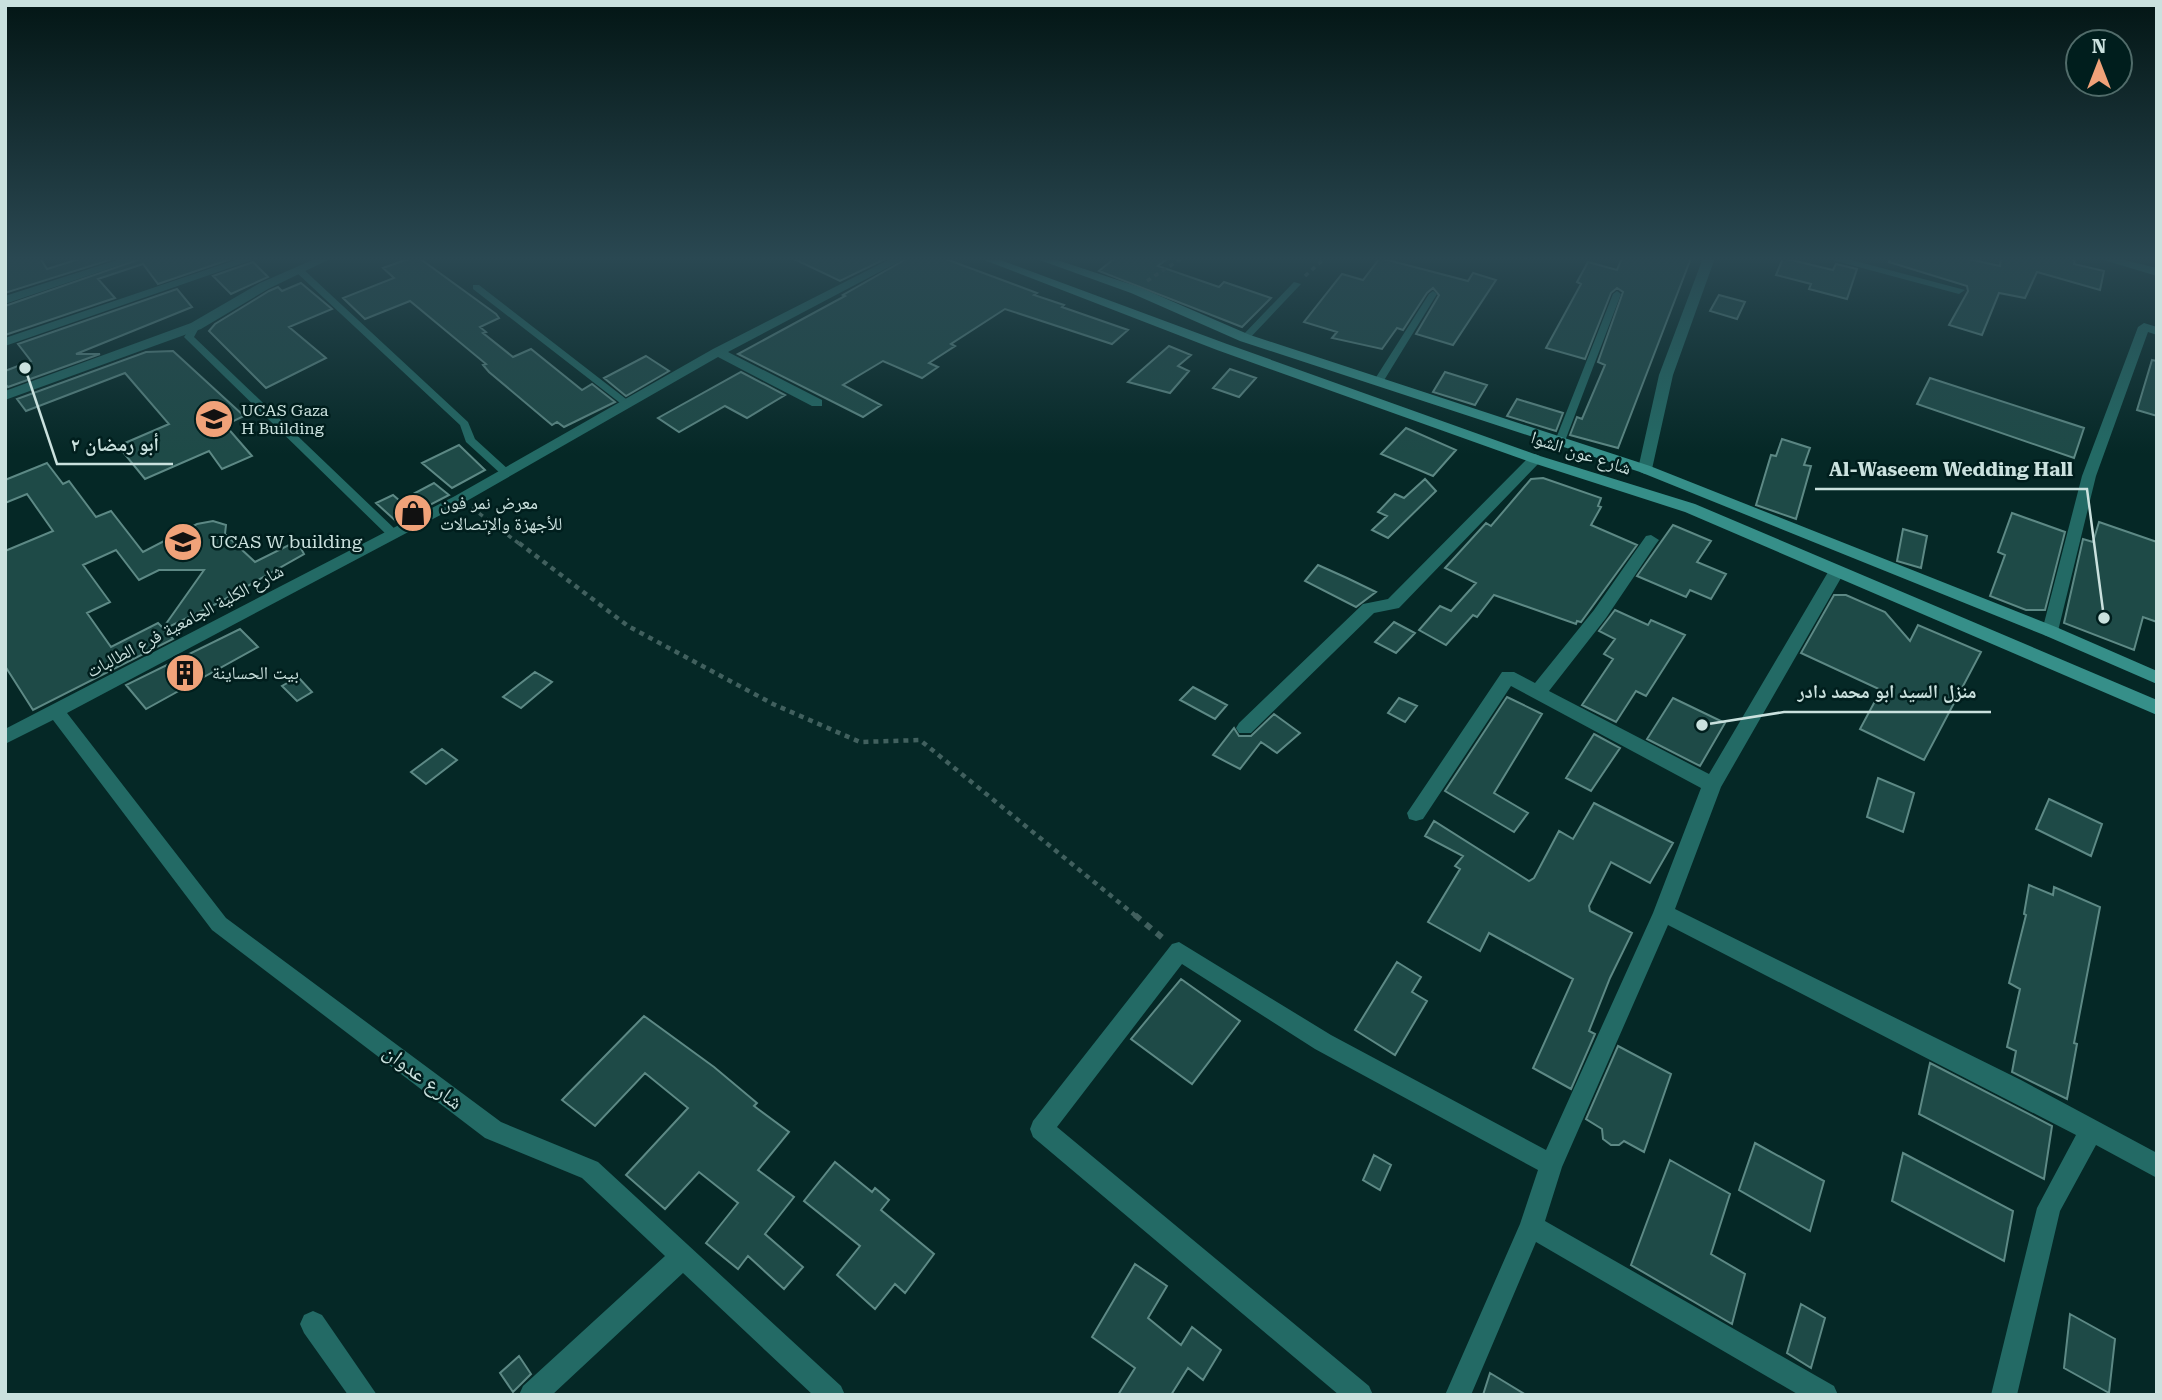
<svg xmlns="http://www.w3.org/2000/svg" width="2162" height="1400" font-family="'Roboto Serif','Noto Naskh Arabic',serif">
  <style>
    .building { fill: #1e4a47; stroke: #5d8985; stroke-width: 2; fill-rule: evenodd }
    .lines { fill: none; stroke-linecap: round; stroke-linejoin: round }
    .path-far2 { stroke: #41605e; stroke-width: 3.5; stroke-dasharray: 4.5 4.5; stroke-linecap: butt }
    .path-far1 { stroke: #41605e; stroke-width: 4.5; stroke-dasharray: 5 5; stroke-linecap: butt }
    .path { stroke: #41605e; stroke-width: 6; stroke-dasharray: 7 7; stroke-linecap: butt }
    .lane { fill: #236a65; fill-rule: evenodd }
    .street { fill: #236a65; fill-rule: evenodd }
    .secondary { fill: #368f89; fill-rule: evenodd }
    .labels { text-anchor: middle; stroke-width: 5; stroke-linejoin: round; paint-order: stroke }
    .far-poi-label { font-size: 16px; fill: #cae1de; stroke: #001e1d; text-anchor: start }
    .street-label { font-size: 18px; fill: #cae1de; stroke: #001e1d }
    .poi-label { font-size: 18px; fill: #cae1de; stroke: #001e1d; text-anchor: start }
    .near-street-label { font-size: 21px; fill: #cae1de; stroke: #001e1d }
    .leader { fill: none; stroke: #cae1de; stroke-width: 2.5 }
    .callout-dot { fill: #cae1de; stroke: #001e1d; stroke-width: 2.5 }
    .callout-label { font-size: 19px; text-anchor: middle; font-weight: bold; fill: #cae1de; stroke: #001e1d; stroke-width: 5; stroke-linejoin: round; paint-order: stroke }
  </style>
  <rect width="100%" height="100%" fill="#052826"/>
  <path class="building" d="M 13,258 L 40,258 L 47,269 L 82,258 L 116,258 L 5,293 L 5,260 Z
    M 143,258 L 234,258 L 158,284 L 143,264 L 98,279 L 115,298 L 5,335 L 5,306 Z
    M 411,258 L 419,258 L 496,314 L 499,318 L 480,327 L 486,332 L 483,333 L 513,357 L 531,349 L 582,390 L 592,384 L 615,402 L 564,427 L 557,422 L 552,425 L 489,372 L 483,365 L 486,364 L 410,301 L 365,319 L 343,298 L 394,278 L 383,268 Z
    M 792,258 L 887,258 L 840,281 Z
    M 908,258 L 943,258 L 1037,293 L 1034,295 L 1064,305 L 1062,307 L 1128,330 L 1112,344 L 1005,309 L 951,344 L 955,346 L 929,363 L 938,367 L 922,378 L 883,361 L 843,385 L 881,405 L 863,417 L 738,354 L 845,296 L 843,295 Z
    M 1115,258 L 1168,258 L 1158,266 L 1219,287 L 1224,282 L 1271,298 L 1242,327 L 1099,271 Z
    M 1380,258 L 1468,281 L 1473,273 L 1496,280 L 1453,345 L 1416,334 L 1439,295 L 1433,288 L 1427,293 L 1403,330 L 1397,328 L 1382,349 L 1332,338 L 1337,332 L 1304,322 L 1342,274 L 1363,280 Z
    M 1622,258 L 1691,258 L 1618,448 L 1570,435 L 1577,417 L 1582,419 L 1605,365 L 1598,362 L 1623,292 L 1617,288 L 1611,293 L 1585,359 L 1546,348 L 1581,284 L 1577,282 L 1588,262 L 1617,270 Z
    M 1783,258 L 1833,270 L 1836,264 L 1857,269 L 1847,299 L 1809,289 L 1811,284 L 1776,275 Z
    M 1890,258 L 1964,258 L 2000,266 L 2001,258 L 2075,258 L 2074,264 L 2104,271 L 2100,290 L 2037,272 L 2025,298 L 1999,293 L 1982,335 L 1949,325 L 1968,291 L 1967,286 L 1889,262 Z
    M 253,262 L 268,277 L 231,294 L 213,276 Z
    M 301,283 L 332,309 L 289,327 L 326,358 L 266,388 L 209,331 L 215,324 L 269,291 L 278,287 L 282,291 Z
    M 177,289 L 192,307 L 76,354 L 100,354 L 8,387 L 5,384 L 5,371 L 31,361 L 18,344 Z
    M 1719,295 L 1745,302 L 1737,319 L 1710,311 Z
    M 1169,346 L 1191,355 L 1178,366 L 1189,371 L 1170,393 L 1128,382 Z
    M 173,351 L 244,416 L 225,425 L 252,456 L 222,469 L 209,451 L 145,479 L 118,446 L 169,424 L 125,373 L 26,411 L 17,399 L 146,352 Z
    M 646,356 L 669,371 L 626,396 L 604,378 Z
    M 2152,360 L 2157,361 L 2157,416 L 2137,410 Z
    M 1230,369 L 1256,378 L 1239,397 L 1213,388 Z
    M 741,372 L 785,395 L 747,418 L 725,406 L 679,432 L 658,418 Z
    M 1445,372 L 1487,385 L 1475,405 L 1433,392 Z
    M 1930,378 L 2084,428 L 2074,458 L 1917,404 Z
    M 1517,399 L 1563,413 L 1556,431 L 1507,416 Z
    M 1406,428 L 1456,450 L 1433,476 L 1381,454 Z
    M 1782,439 L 1810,448 L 1804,465 L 1811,466 L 1796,519 L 1756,505 L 1771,455 L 1776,456 Z
    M 459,445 L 485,470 L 452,488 L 422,463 Z
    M 47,463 L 63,484 L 69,481 L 96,517 L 111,511 L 143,552 L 197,524 L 213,521 L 226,525 L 225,534 L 255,562 L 297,541 L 304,554 L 216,604 L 164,629 L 173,639 L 33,710 L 5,666 L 5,551 L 53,531 L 27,494 L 5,503 L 5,480 ZM 116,550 L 139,580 L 159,570 L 204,570 L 163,628 L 158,623 L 111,647 L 87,613 L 110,602 L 83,565 Z
    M 1543,478 L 1601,498 L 1598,506 L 1601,507 L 1591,525 L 1637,545 L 1581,622 L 1577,621 L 1576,624 L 1494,595 L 1477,617 L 1473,615 L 1446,645 L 1419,630 L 1440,606 L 1451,611 L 1476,583 L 1445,568 L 1486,523 L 1491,526 L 1531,479 Z
    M 1425,479 L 1436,491 L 1388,538 L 1372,530 L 1387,516 L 1378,512 L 1395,494 L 1404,498 Z
    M 434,483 L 449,495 L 397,522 L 376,503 L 393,495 L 400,501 Z
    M 2012,513 L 2065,532 L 2045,610 L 2026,610 L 1990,596 L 2005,555 L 1998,552 Z
    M 2099,522 L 2157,542 L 2157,622 L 2143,617 L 2134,650 L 2064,623 L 2083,539 L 2093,542 Z
    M 1673,525 L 1711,541 L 1697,562 L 1726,574 L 1711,599 L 1690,590 L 1686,597 L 1637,576 Z
    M 1903,529 L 1927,536 L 1921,568 L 1897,561 Z
    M 1318,565 L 1347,578 L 1376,592 L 1356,607 L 1305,581 Z
    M 1834,595 L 1846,595 L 1885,612 L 1910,641 L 1918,625 L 1981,652 L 1924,760 L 1860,729 L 1881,690 L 1801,653 Z
    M 1615,610 L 1648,625 L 1651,620 L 1685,635 L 1646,696 L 1636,691 L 1616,722 L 1582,705 L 1613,659 L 1604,654 L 1615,639 L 1599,631 Z
    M 1394,622 L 1415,633 L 1396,653 L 1375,642 Z
    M 240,629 L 258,647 L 146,709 L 126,685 Z
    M 535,672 L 552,682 L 521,708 L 503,697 Z
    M 298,677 L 312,692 L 297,701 L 282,686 Z
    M 1193,687 L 1227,705 L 1215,719 L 1180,700 Z
    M 1507,697 L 1542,714 L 1494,793 L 1528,813 L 1514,832 L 1445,791 Z
    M 1399,698 L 1417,706 L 1405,722 L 1388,713 Z
    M 1673,698 L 1725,723 L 1700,766 L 1647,739 Z
    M 1274,714 L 1300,733 L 1277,753 L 1261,742 L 1240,769 L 1213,755 L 1234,728 L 1239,736 L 1251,736 Z
    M 1594,734 L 1620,748 L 1591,791 L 1566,778 Z
    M 442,749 L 457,760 L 426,784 L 411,772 Z
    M 1878,778 L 1914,793 L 1903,832 L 1867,817 Z
    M 2049,799 L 2102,824 L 2091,856 L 2036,829 Z
    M 1594,803 L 1673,843 L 1650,883 L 1611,862 L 1589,906 L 1590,911 L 1632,933 L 1610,978 L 1589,1031 L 1595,1034 L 1571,1089 L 1533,1068 L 1573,979 L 1489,933 L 1480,951 L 1428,922 L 1460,869 L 1455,866 L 1463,856 L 1425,836 L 1434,821 L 1529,881 L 1534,878 L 1559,831 L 1573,839 Z
    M 2029,885 L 2053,895 L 2054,887 L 2100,907 L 2074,1043 L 2077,1044 L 2067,1099 L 2012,1072 L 2016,1051 L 2007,1047 L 2020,989 L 2009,983 L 2026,915 L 2024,914 Z
    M 1397,962 L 1421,977 L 1412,992 L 1427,1001 L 1395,1055 L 1355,1030 Z
    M 1181,979 L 1240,1021 L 1192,1084 L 1131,1039 Z
    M 644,1016 L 714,1067 L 757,1103 L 754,1106 L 789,1132 L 758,1170 L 794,1197 L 765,1234 L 803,1267 L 784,1289 L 748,1256 L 738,1269 L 706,1243 L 738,1203 L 699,1172 L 665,1209 L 626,1175 L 688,1108 L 645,1073 L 595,1126 L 562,1100 Z
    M 1618,1046 L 1671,1074 L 1644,1152 L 1624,1141 L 1619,1145 L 1611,1145 L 1603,1139 L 1602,1129 L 1586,1119 Z
    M 1930,1063 L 2052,1126 L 2044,1179 L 1919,1114 Z
    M 1755,1143 L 1824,1181 L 1810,1231 L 1739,1190 Z
    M 1903,1153 L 2013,1211 L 2004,1261 L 1892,1201 Z
    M 1374,1155 L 1391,1165 L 1380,1190 L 1363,1180 Z
    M 1670,1160 L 1730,1194 L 1711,1254 L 1745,1274 L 1732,1324 L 1631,1265 Z
    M 835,1162 L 872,1192 L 875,1188 L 889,1200 L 881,1210 L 934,1254 L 905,1293 L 895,1284 L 875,1309 L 837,1275 L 860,1246 L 804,1201 Z
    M 1135,1264 L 1167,1286 L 1148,1318 L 1181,1345 L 1192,1327 L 1221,1350 L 1203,1380 L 1188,1368 L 1171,1395 L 1118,1395 L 1135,1368 L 1092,1337 Z
    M 1801,1304 L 1825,1318 L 1811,1368 L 1787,1353 Z
    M 2070,1314 L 2115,1339 L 2109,1393 L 2064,1368 Z
    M 519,1356 L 531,1374 L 513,1392 L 500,1373 Z
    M 1490,1373 L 1526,1395 L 1483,1395 Z"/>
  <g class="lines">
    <path class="path-far2" d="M 1305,276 L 1325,258
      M 1147,281 L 1182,258
      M 472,508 L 521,545"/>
    <path class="path-far1" d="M 519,543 L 628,626 L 773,704 L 860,742 L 920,740 L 1137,917"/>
    <path class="path" d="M 1135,915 L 1165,940"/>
    <path class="lane" d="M 296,268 L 302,268 L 468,422 L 475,439 L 509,470 L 509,474 L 501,474 L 466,442 L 460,425 L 296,272 Z
      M 1294,282 L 1301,284 L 1248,340 L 1242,340 L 1242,336 Z
      M 473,285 L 479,285 L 630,402 L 630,406 L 624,406 L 473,289 Z
      M 1433,291 L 1437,294 L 1383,382 L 1381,384 L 1375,384 L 1373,382 L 1429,294 Z
      M 1617,291 L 1621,294 L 1565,441 L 1564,443 L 1556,443 L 1555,441 L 1613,294 Z
      M 196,323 L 200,326 L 194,337 L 397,531 L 398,534 L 397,537 L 389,537 L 186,339 L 184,337 L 193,324 Z"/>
    <path class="street" d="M 123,258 L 140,258 L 5,304 L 5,296 Z
      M 241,258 L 258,258 L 5,346 L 5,338 Z
      M 317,258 L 332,258 L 268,289 L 201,329 L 5,400 L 5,391 L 191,323 L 260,283 Z
      M 892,258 L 906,258 L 728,352 L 822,400 L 822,406 L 812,406 L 718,357 L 465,502 L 67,713 L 226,918 L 501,1122 L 598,1162 L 841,1386 L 845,1395 L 813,1395 L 683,1273 L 552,1395 L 519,1395 L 523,1386 L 665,1256 L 582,1178 L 485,1138 L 212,930 L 53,720 L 5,744 L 5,729 L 455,496 L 713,349 Z
      M 1703,258 L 1715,258 L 1673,375 L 1652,469 L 1645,474 L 1640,472 L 1638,469 L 1659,375 Z
      M 1825,258 L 1844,258 L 1965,290 L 1959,294 Z
      M 2097,258 L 2116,258 L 2157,268 L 2157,276 Z
      M 2144,323 L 2157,327 L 2157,335 L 2148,332 L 2096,476 L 2058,631 L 2050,637 L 2044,635 L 2042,631 L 2082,476 L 2138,327 Z
      M 1535,454 L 1540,456 L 1540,462 L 1399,608 L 1374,613 L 1251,733 L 1239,733 L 1236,728 L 1239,723 L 1363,604 L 1388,599 L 1530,456 Z
      M 1651,535 L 1659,540 L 1656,544 L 1606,618 L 1549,691 L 1709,774 L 1831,567 L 1843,567 L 1845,571 L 1721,787 L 1675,909 L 2021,1080 L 2157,1153 L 2157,1178 L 2096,1145 L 2060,1211 L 2017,1395 L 1991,1395 L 2037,1208 L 2076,1135 L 1668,925 L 1562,1167 L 1545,1221 L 1834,1386 L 1838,1395 L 1799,1395 L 1536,1242 L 1471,1395 L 1445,1395 L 1520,1224 L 1538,1170 L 1315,1049 L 1182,964 L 1057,1127 L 1369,1386 L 1373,1395 L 1339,1395 L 1033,1137 L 1030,1129 L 1033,1121 L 1172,944 L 1179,942 L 1331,1035 L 1546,1150 L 1653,913 L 1701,788 L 1511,686 L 1423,819 L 1416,821 L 1409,819 L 1407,813 L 1502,672 L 1514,672 L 1535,683 L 1594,610 L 1646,536 Z
      M 313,1311 L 322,1315 L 377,1395 L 348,1395 L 304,1333 L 300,1324 L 304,1315 Z"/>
    <path class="secondary" d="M 979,258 L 995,258 L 1227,344 L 1540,456 L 1695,504 L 2157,700 L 2157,715 L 1685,512 L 1530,462 L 1217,350 Z
      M 1034,258 L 1051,258 L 1139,287 L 1250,335 L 1650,466 L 2056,627 L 2157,671 L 2157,684 L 2044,635 L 1640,472 L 1240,341 L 1131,293 Z"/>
  </g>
  <linearGradient id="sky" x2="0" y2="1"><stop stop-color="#031615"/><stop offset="0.57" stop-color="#2a4852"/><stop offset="1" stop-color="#2a4852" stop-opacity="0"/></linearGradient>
  <rect width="2162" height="454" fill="url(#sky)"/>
  <defs>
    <g id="university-disc" transform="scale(2.0125)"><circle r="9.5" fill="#f0a279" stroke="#001e1d"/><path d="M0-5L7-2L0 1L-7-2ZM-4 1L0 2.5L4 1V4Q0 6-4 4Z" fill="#111"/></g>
    <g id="shop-disc" transform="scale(2.0125)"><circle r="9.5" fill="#f0a279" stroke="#001e1d"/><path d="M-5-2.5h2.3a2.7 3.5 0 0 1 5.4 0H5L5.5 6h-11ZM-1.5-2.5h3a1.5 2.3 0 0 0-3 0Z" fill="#111"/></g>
    <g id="building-disc" transform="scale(2.0125)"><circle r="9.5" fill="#f0a279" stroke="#001e1d"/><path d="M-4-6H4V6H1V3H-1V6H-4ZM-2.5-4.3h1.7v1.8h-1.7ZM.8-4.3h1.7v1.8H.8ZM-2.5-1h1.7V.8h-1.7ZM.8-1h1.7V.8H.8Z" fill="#111"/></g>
  </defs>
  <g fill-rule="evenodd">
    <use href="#university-disc" x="214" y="419"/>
    <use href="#shop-disc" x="413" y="513"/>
    <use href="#university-disc" x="183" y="542"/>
    <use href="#building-disc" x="185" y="673"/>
  </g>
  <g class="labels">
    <g class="far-poi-label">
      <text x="241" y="416">UCAS Gaza<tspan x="241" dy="18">H Building</tspan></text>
    </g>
    <g class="street-label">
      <text transform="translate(1581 453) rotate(18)" y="6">شارع عون الشوا</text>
      <text transform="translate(185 621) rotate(-28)" y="6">شارع الكلية الجامعية فرع الطالبات</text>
    </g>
    <g class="poi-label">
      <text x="440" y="509">معرض نمر فون<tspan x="440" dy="21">للأجهزة والإتصالات</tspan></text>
      <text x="210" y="548">UCAS W building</text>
      <text x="212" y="679">بيت الحساينة</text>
    </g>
    <g class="near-street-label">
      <text transform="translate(423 1077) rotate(37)" y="7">شارع عدوان</text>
    </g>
  </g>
  <path class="leader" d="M25 368L57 464H173M2104 618L2087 489H1815M1702 725L1784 712H1991"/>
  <g class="callout-dot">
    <circle cx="25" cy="368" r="7"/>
    <circle cx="2104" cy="618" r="7"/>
    <circle cx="1702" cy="725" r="7"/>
  </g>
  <g class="callout-label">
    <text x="115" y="451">أبو رمضان ٢</text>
    <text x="1951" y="476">Al-Waseem Wedding Hall</text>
    <text x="1887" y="698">منزل السيد ابو محمد دادر</text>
  </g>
  <rect width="2162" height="1400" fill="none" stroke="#cae1de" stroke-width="14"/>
  <g transform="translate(2099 63)"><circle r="33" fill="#001e1d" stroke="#516c6a" stroke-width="2"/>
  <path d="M0-5L12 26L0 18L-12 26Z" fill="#f0a279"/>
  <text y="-10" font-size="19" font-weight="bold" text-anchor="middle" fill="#cae1de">N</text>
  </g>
</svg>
